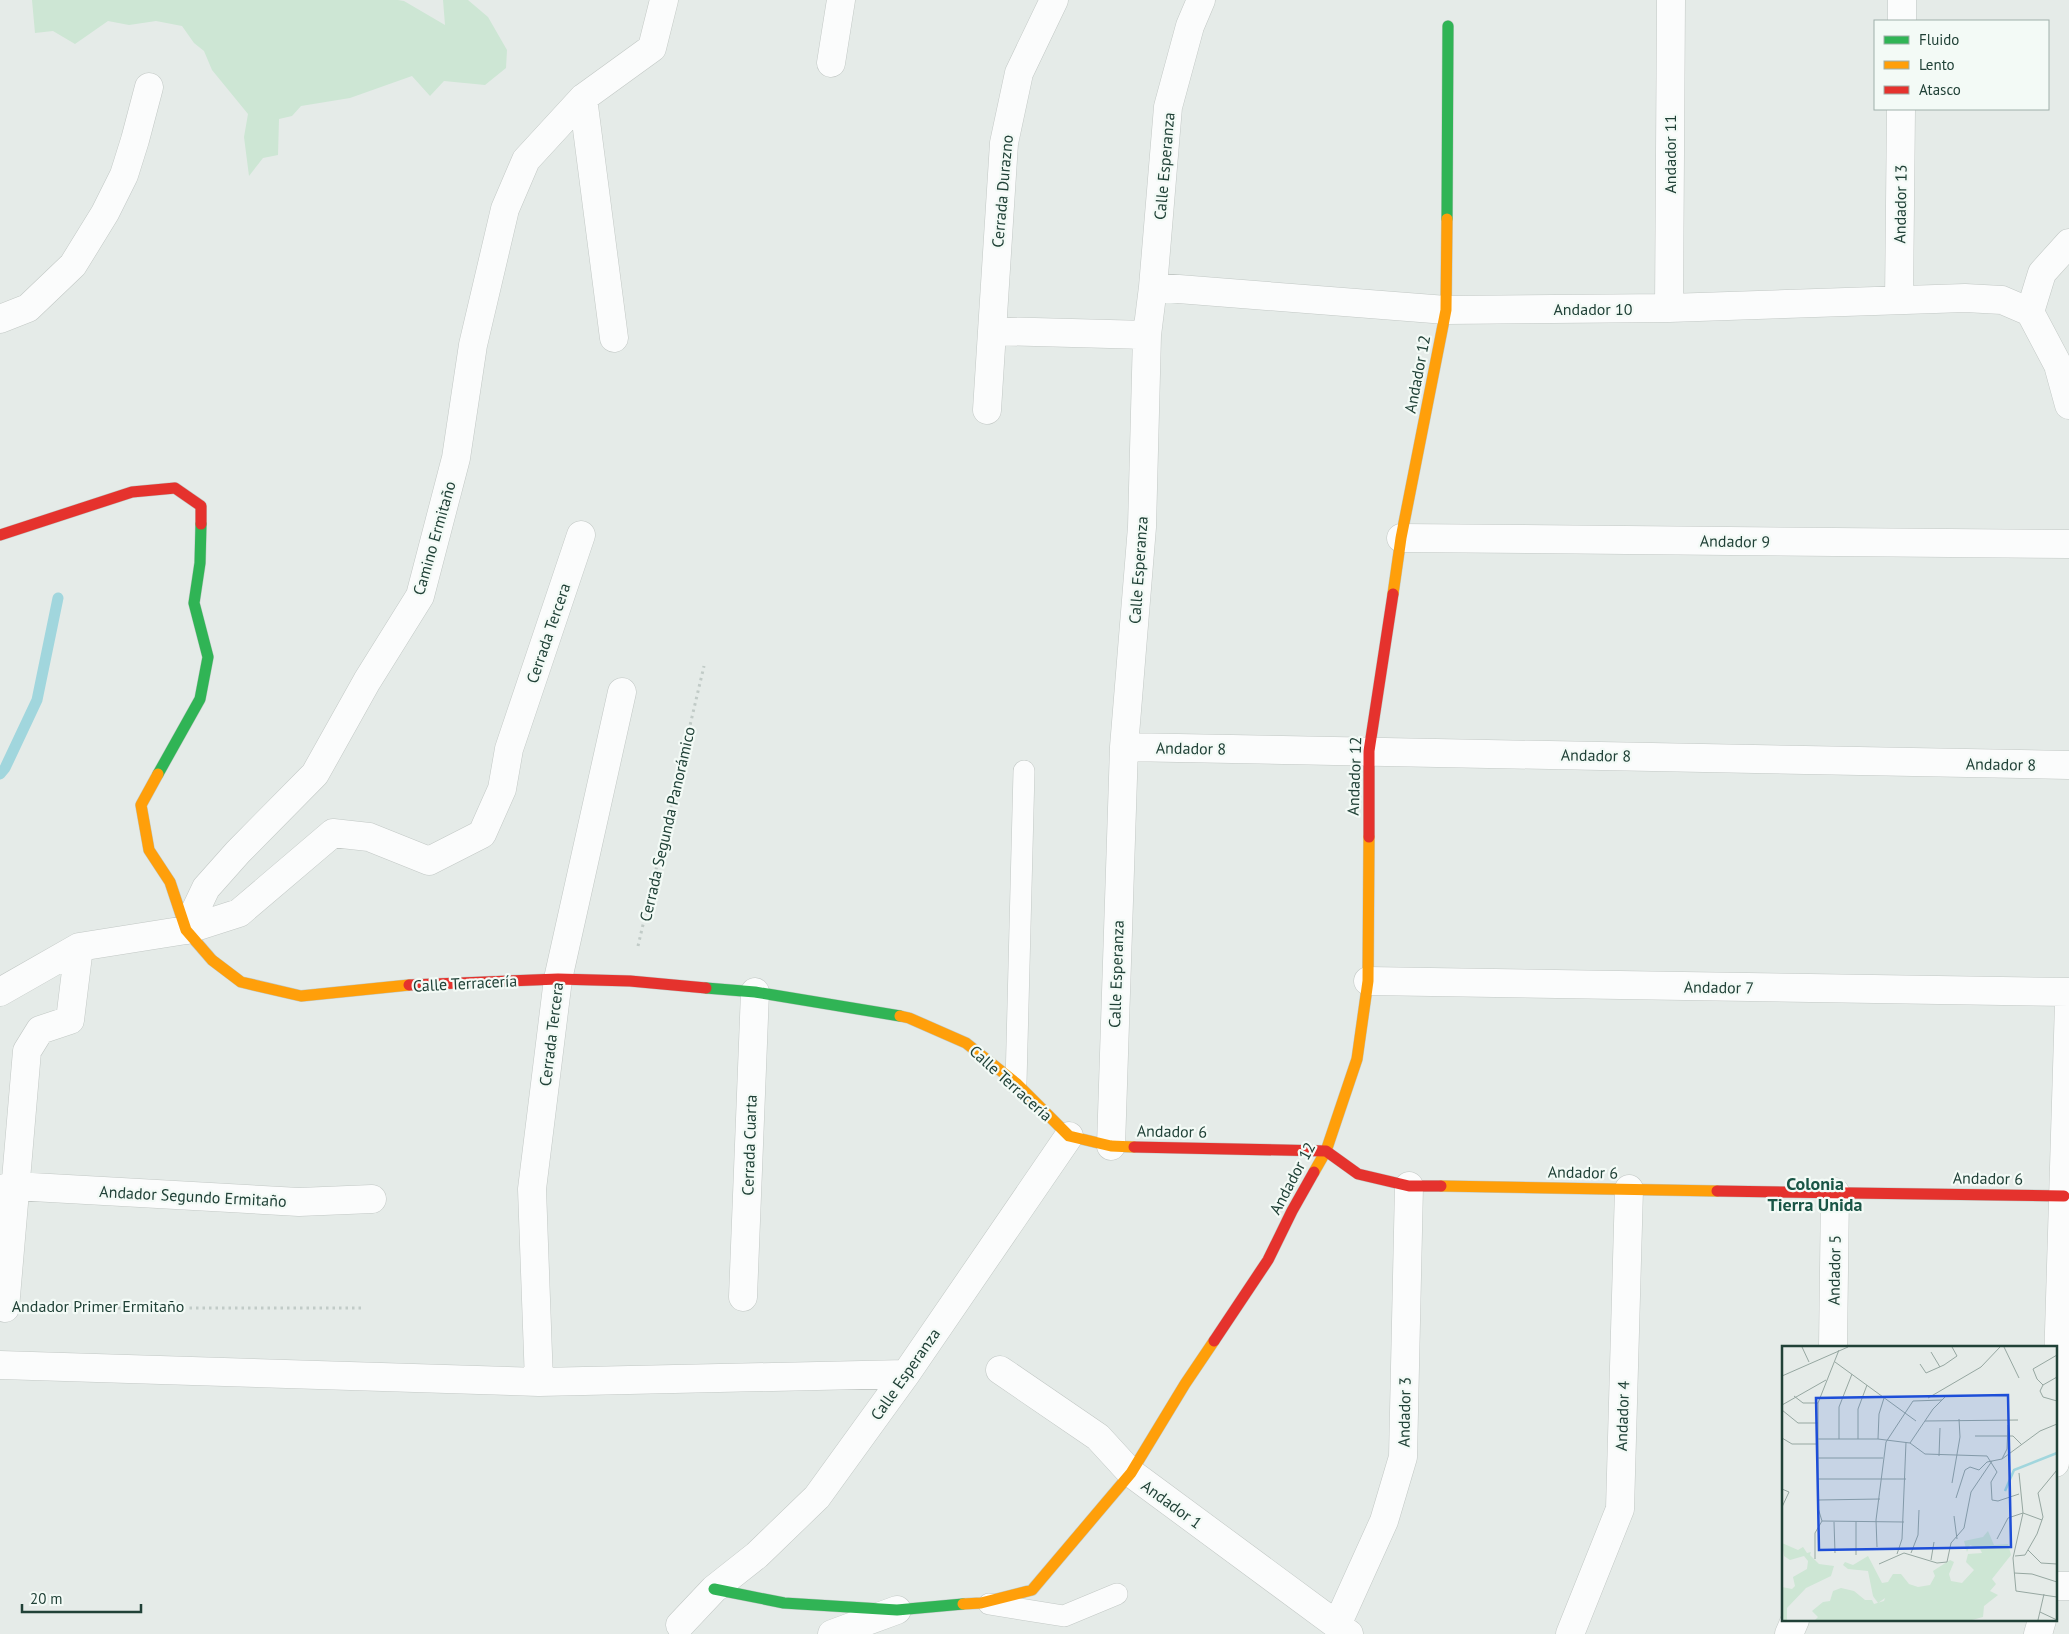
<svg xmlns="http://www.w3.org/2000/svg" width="2069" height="1634" font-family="'PT Sans',sans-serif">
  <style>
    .green { fill: #cde6d4 }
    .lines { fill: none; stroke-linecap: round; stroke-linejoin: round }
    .stream { stroke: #a1d6dd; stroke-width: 11 }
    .lane-casing { stroke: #c2c8c5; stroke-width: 22 }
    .street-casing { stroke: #c2c8c5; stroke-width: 29 }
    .fast-casing { stroke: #c0c9c5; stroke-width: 12 }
    .slow-casing { stroke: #c0c9c5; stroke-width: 12 }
    .jam-casing { stroke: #c0c9c5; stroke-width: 12 }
    .path { stroke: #c1cbc7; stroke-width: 3; stroke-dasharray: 2.5 4; stroke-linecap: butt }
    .lane { stroke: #fbfcfc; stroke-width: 21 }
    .street { stroke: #fbfcfc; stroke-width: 28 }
    .fast { stroke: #30b455; stroke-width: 11 }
    .slow { stroke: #ff9f0a; stroke-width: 11 }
    .jam { stroke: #e5322d; stroke-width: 11 }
    .labels { text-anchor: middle; stroke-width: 4.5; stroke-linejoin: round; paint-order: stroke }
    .street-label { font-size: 16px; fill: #204137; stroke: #f3faf6 }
    .neighbourhood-label { font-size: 18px; font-weight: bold; fill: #195546; stroke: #f3faf6 }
    .inset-river { fill: none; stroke: #a1d6dd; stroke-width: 2.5 }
    .inset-road { fill: none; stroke: #96a7a1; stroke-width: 1 }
    .view { fill: #1d4ed8; fill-opacity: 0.15; stroke: #1d4ed8; stroke-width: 2.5 }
    .inset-edge { fill: none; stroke: #204137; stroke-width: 2.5 }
  </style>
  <rect width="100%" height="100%" fill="#e5ebe8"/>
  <path class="green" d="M 32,0 L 398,0 L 404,1 L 445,25 L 443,0 L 468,0 L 488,17 L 507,50 L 506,68 L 485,85 L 444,81 L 430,96 L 412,76 L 350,98 L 301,106 L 292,116 L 279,119 L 278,155 L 263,158 L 249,176 L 244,137 L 248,114 L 212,70 L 204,51 L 194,43 L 182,26 L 156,21 L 129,25 L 108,21 L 75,44 L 53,31 L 35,33 Z"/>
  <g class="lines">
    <path class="stream" d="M 0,774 L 5,768 L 37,700 L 58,598"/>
    <g class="lane-casing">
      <path id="lane" d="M 1016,1083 L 1024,771
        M 989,1604 L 1064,1616 L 1117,1594"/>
    </g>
    <g class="street-casing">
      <path id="street" d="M 1902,21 L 1902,0
        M 831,63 L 841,0
        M 583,98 L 614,338
        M 1153,287 L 1446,310 L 1669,308 L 1965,298 L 2002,300 L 2030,312
        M 1899,300 L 1901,109
        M 1669,308 L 1671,0
        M 2030,312 L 2058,365 L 2069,405
        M 2030,312 L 2042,273 L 2069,243
        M 0,319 L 28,308 L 73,265 L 105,213 L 124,175 L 135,140 L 149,87
        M 992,331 L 1147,335
        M 987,410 L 1004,143 L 1019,73 L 1054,0
        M 1401,538 L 2069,544
        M 1124,747 L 2069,765
        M 186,930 L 206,888 L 238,852 L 315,774 L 367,681 L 420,596 L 456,458 L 473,345 L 505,209 L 526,160 L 583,98 L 652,48 L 664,0
        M 1368,981 L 2069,992
        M 0,992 L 79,947 L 186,930 L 239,913 L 333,833 L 369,837 L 429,861 L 482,834 L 502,789 L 509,749 L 581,535
        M 1111,1146 L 1124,747 L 1142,527 L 1147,335 L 1153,287 L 1168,107 L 1190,26 L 1201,0
        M 0,1189 L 14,1186 L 299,1202 L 372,1199
        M 743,1297 L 755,992
        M 5,1308 L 27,1051 L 40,1030 L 70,1020 L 79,947
        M 1833,1348 L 1835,1192
        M 0,1365 L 539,1382 L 906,1374
        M 1000,1370 L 1098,1437 L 1131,1473 L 1349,1634
        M 539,1382 L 532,1189 L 558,979 L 622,692
        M 2055,1463 L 2069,1003
        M 2055,1586 L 2069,1586
        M 680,1625 L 714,1589 L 757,1555 L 817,1497 L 906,1374 L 1069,1136
        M 1337,1625 L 1384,1521 L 1403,1457 L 1409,1186
        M 832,1634 L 897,1610
        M 1570,1634 L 1620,1509 L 1629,1189
        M 1789,1634 L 1795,1620
        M 2038,1634 L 2042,1620"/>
    </g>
    <g class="fast-casing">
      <path id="fast" d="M 1447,219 L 1448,26
        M 158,774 L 200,699 L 208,657 L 194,603 L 200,563 L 201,524
        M 706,988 L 755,992 L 900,1016
        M 714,1589 L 784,1603 L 897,1610 L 963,1604"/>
    </g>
    <g class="slow-casing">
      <path id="slow" d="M 1393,594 L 1401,538 L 1446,310 L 1447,219
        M 158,774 L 141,805 L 149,850 L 170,882 L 186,930 L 212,960 L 241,982 L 301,996 L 409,985
        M 900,1016 L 909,1018 L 966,1043 L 1016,1083 L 1069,1136 L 1111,1146 L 1134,1147
        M 1314,1172 L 1326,1151 L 1357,1059 L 1368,981 L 1369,837
        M 1441,1186 L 1717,1191
        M 963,1604 L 981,1603 L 1032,1590 L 1131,1473 L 1185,1384 L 1214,1341"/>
    </g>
    <g class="jam-casing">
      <path id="jam" d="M 0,535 L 132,492 L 175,488 L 201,506 L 201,524
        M 1369,837 L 1369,751 L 1393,594
        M 409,985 L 558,979 L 630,981 L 706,988
        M 1134,1147 L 1326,1151 L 1358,1174 L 1409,1186 L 1441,1186
        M 1717,1191 L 2064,1196
        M 1214,1341 L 1268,1260 L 1292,1211 L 1314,1172"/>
    </g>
    <path class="path" d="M 638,946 L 704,666
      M 40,1308 L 362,1308"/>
    <use href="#lane" class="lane"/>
    <use href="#street" class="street"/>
    <use href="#fast" class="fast"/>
    <use href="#slow" class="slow"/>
    <use href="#jam" class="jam"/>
  </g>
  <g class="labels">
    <g class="street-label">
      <text transform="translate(1670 154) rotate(-90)" y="6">Andador 11</text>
      <text transform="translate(1164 166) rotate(-85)" y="6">Calle Esperanza</text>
      <text transform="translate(1002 191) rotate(-85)" y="6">Cerrada Durazno</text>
      <text transform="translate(1900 204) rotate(-89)" y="6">Andador 13</text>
      <text x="1593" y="315">Andador 10</text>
      <text transform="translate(1417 374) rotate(-79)" y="6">Andador 12</text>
      <text transform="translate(434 538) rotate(-74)" y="6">Camino Ermitaño</text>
      <text transform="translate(1735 541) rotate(1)" y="6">Andador 9</text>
      <text transform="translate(1138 570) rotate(-86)" y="6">Calle Esperanza</text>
      <text transform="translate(548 633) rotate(-71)" y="6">Cerrada Tercera</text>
      <text transform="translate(1191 748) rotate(1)" y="6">Andador 8</text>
      <text transform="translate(1596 755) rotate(1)" y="6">Andador 8</text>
      <text transform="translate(2001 764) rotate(1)" y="6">Andador 8</text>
      <text transform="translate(1354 776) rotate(-88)" y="6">Andador 12</text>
      <text transform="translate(667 824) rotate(-77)" y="6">Cerrada Segunda Panorámico</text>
      <text transform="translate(1116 974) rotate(-88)" y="6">Calle Esperanza</text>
      <text transform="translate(465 983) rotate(-3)" y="6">Calle Terracería</text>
      <text transform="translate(1719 987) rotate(1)" y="6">Andador 7</text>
      <text transform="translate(551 1034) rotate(-83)" y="6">Cerrada Tercera</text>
      <text transform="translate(1011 1083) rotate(42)" y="6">Calle Terracería</text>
      <text transform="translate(1172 1131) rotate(1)" y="6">Andador 6</text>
      <text transform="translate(749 1145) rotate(-88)" y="6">Cerrada Cuarta</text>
      <text transform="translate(1583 1172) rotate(1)" y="6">Andador 6</text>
      <text transform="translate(1292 1178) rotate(-62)" y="6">Andador 12</text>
      <text transform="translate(1988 1178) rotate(1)" y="6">Andador 6</text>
      <text transform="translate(193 1196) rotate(3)" y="6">Andador Segundo Ermitaño</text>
      <text transform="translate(1834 1270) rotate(-89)" y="6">Andador 5</text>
      <text x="98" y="1312">Andador Primer Ermitaño</text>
      <text transform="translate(905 1374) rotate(-55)" y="6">Calle Esperanza</text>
      <text transform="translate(1404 1412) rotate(-89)" y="6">Andador 3</text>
      <text transform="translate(1622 1416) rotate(-88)" y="6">Andador 4</text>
      <text transform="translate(1172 1504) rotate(36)" y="6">Andador 1</text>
    </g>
    <g class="neighbourhood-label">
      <text x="1815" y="1190">Colonia<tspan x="1815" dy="21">Tierra Unida</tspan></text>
    </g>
  </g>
  <g transform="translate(1782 1346)">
    <rect width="275" height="275" fill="#e5ebe8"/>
    <path d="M 206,185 L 212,199 L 226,198 L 229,209 L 210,233 L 214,238 L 208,245 L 216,249 L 202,260 L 201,271 L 190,274 L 33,274 L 36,271 L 30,265 L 41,256 L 48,255 L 51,245 L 59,242 L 72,245 L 83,254 L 90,254 L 92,258 L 102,255 L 103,252 L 96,257 L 91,250 L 86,225 L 66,223 L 61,219 L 63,216 L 71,219 L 86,210 L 100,237 L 106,236 L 111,228 L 119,228 L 127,238 L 136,241 L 148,239 L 153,230 L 151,225 L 168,214 L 172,216 L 167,228 L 169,235 L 180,237 L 192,224 L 184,216 L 186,208 L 200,207 L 198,203 L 188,199 L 185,206 L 182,195 L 201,191 ZM 0,197 L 16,204 L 21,201 L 25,207 L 29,206 L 28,209 L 37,218 L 52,220 L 49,230 L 24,242 L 5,262 L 5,274 L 0,274 L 0,241 L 10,243 L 13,240 L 11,231 L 25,223 L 26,215 L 22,210 L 8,214 L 2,210 Z" fill="#cde6d4"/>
    <path class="inset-river" d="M 223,145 L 232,124 L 275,107"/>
    <path class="inset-road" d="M 20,1 L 27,16M 222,1 L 237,32M 149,6 L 158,21M 53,16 L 134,75M 138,18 L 144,27 L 162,19 L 175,10 L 170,1M 0,30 L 66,1M 275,31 L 261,39 L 258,45 L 261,51 L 275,55M 261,39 L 255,33 L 251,23 L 275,9M 12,50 L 21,57 L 36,57M 146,52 L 199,21 L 218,1M 0,59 L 44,34M 0,64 L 16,77 L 36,77M 143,75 L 236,74M 193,90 L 231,90 L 240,99M 0,92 L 10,98 L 36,98M 36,93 L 96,93 L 128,97 L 143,108 L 205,110 L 215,126 L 209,136 L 210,154 L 216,155 L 237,148M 57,93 L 57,61 L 70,28M 76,93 L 76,63 L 85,39M 96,93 L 97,68 L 102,52M 128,97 L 151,63 L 163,51M 157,110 L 158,82M 35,112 L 101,112M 220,113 L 225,103 L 226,79M 237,127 L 241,167 L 231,212 L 234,245 L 275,251M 35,133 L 124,133M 170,137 L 178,91 L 177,73M 0,143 L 7,146 L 0,161M 174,152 L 183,124 L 188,121 L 197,124 L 205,116 L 220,113 L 258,85 L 275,78M 36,154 L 98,153M 172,170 L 175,193M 40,175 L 36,162 L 36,57 L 57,4M 40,175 L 122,176M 74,175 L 74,209M 52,176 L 53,207M 215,193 L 226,172 L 241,167 L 260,174M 95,201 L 94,174 L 104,96 L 131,55 L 160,54M 246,204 L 259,217 L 275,218M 129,207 L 136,189 L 137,164M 115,208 L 120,193 L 124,96M 233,210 L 243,209 L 255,188 L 261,171 L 256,147 L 275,124M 33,213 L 33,187 L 40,175M 149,214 L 152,196M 97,218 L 122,207 L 155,217 L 165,216 L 169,197 L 182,182 L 189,146 L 210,115M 232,227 L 250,228 L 275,236M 258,266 L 275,274M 256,274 L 262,248"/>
    <path class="view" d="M 226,49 L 229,201 L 37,204 L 34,52 Z"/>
    <rect width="275" height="275" class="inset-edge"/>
  </g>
  <rect x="1874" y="20" width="175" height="90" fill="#f3faf6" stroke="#9fb0aa"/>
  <rect x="1884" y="36" width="25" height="8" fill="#30b455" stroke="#9fb0aa"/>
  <text x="1919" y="45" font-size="15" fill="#204137">Fluido</text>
  <rect x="1884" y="61" width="25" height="8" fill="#ff9f0a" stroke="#9fb0aa"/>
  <text x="1919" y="70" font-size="15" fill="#204137">Lento</text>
  <rect x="1884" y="86" width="25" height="8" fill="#e5322d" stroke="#9fb0aa"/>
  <text x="1919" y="95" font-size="15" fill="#204137">Atasco</text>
  <path d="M22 1604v8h119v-8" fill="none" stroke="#204137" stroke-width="2.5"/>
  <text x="30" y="1604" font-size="15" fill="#204137" stroke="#f3faf6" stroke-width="4" paint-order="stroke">20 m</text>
</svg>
